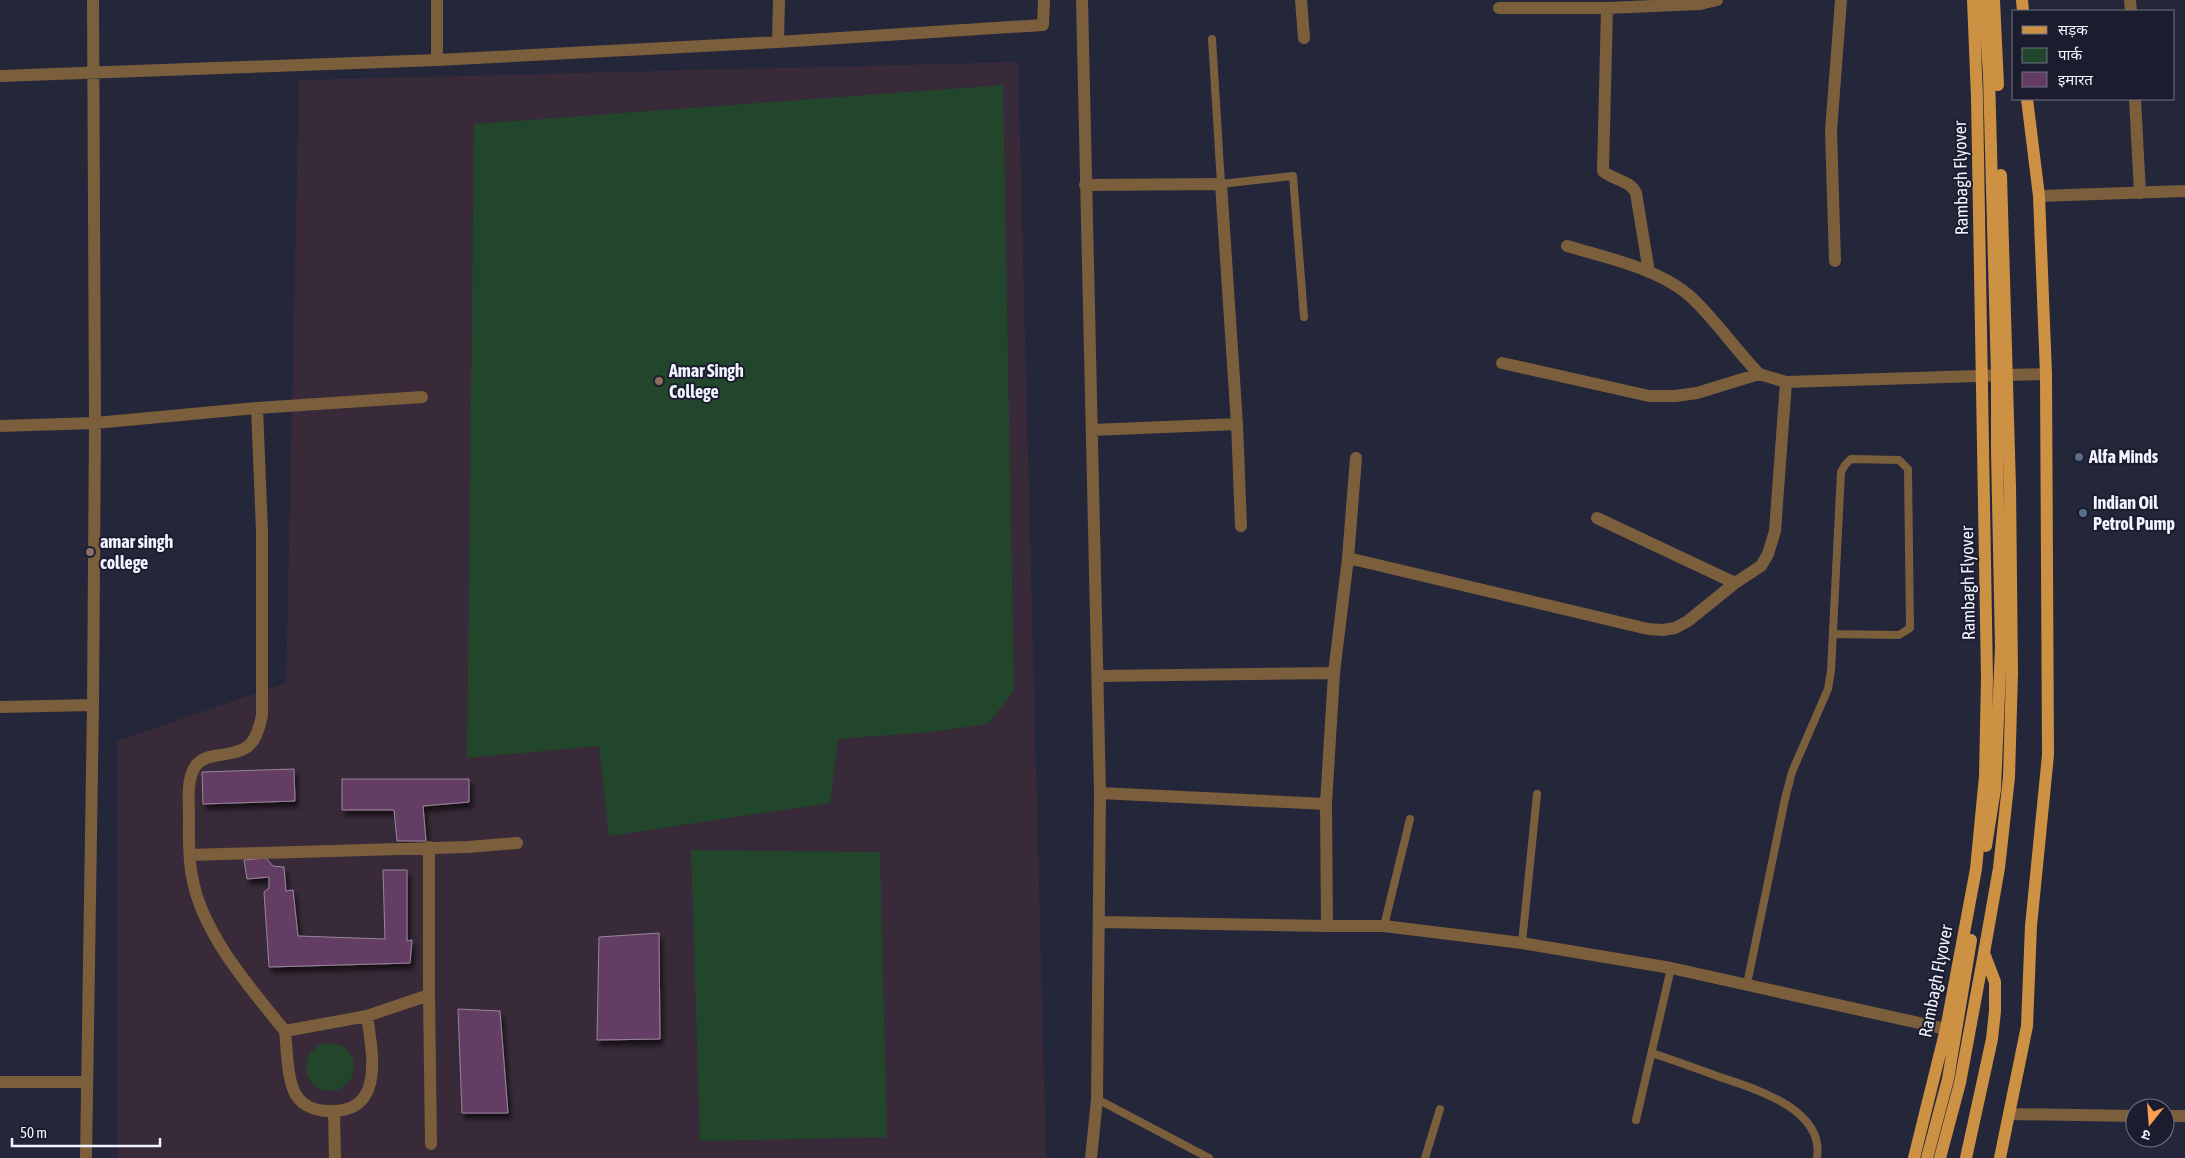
<svg xmlns="http://www.w3.org/2000/svg" width="2185" height="1158" font-family="'Asap Condensed','Noto Sans Devanagari',sans-serif">
  <style>
    .education { fill: #382a38 }
    .green { fill: #21462c }
    .building { fill: #633c64; stroke: #99869a; filter: url(#shadow) }
    .lines { fill: none; stroke-linecap: round; stroke-linejoin: round }
    .lane { stroke: #7b5e3b; stroke-width: 8 }
    .street { stroke: #7b5e3b; stroke-width: 12 }
    .primary { stroke: #cd9144; stroke-width: 12 }
    .education-dot { fill: #8d6e63; stroke: #1b1d2f; stroke-width: 2 }
    .service-dot { fill: #5c6f8a; stroke: #1b1d2f; stroke-width: 2 }
    .labels { text-anchor: middle; stroke-width: 4; stroke-linejoin: round; paint-order: stroke }
    .street-label { font-size: 18px; fill: #f1f3fe; stroke: #1b1d2f }
    .poi-label { font-size: 18px; font-weight: bold; fill: #f1f3fe; stroke: #1b1d2f; text-anchor: start }
  </style>
  <defs>
    <filter id="shadow"><feDropShadow dx="3" dy="5.5" stdDeviation="2.5" flood-color="#0009"/></filter>
  </defs>
  <rect width="100%" height="100%" fill="#24263a"/>
  <path class="education" d="M 1018,62 L 1046,1158 L 118,1158 L 117,741 L 286,683 L 299,80 Z"/>
  <path class="green" d="M 1003,85 L 1014,691 L 988,724 L 931,732 L 838,739 L 830,803 L 609,836 L 599,746 L 467,758 L 474,124 Z
    M 691,850 L 880,852 L 887,1137 L 700,1141 Z
    M306 1067a24 24 0 1 1 48 0a24 24 0 1 1-48 0Z"/>
  <path class="building" d="M 294,769 L 295,801 L 203,804 L 202,772 Z
    M 342,779 L 469,779 L 469,802 L 423,806 L 426,841 L 397,841 L 394,810 L 342,810 Z
    M 266,858 L 273,866 L 284,867 L 286,891 L 293,890 L 298,936 L 385,939 L 383,870 L 407,870 L 407,941 L 412,940 L 410,963 L 269,967 L 264,892 L 269,888 L 269,877 L 247,879 L 244,860 Z
    M 659,933 L 660,1039 L 597,1040 L 599,937 Z
    M 458,1009 L 500,1011 L 508,1113 L 462,1113 Z"/>
  <g class="lines">
    <path class="lane" d="M 1212,39 L 1221,184 L 1293,176 L 1304,317
      M 1384,926 L 1410,819
      M 1522,943 L 1537,794
      M 1747,984 L 1785,799 L 1792,772 L 1828,689 L 1831,671 L 1841,472 L 1845,465 L 1851,459 L 1899,460 L 1908,469 L 1910,628 L 1899,635 L 1834,634
      M 1652,1053 C 1673,1060 1695,1068 1717,1076 C 1752,1088 1825,1108 1817,1158
      M 1097,1099 L 1209,1158
      M 1636,1120 L 1671,968
      M 1425,1158 L 1440,1109"/>
    <path class="street" d="M 1082,0 L 1100,793 L 1097,1099 L 1091,1158
      M 1301,0 L 1304,38
      M 2130,0 L 2131,11
      M 1499,8 L 1607,8 L 1700,4 L 1717,0
      M 1607,8 L 1603,171 C 1613,180 1630,180 1636,193 L 1649,272
      M 778,42 L 779,0
      M 437,60 L 437,0
      M 0,76 L 437,60 L 778,42 L 1043,25 L 1044,0
      M 2135,99 L 2140,193
      M 1085,185 L 1221,184 L 1237,424 L 1241,526
      M 2039,196 L 2185,191
      M 1567,246 C 1607,258 1662,269 1693,299 C 1717,322 1736,350 1759,374 L 1786,382 L 2046,374
      M 1835,261 L 1831,131 L 1841,0
      M 1502,363 L 1649,396 L 1675,396 L 1697,393 L 1759,374
      M 257,408 L 262,531 L 262,715 C 255,749 247,751 214,756 C 209,757 201,760 197,764 C 186,777 189,800 189,815 C 189,835 188,856 192,876 C 201,932 250,988 285,1031 L 367,1016 L 429,995 L 429,847
      M 0,426 L 95,423 L 257,408 L 422,397
      M 1092,430 L 1237,424
      M 1597,518 L 1735,583
      M 1348,558 L 1648,629 L 1663,630 L 1675,628 L 1688,621 L 1735,583 L 1761,566 L 1768,554 L 1775,531 L 1786,382
      M 1098,676 L 1334,673
      M 0,707 L 93,705
      M 1100,793 L 1326,804
      M 190,855 L 468,847 L 517,843
      M 1100,922 L 1327,926 L 1384,926 L 1522,943 L 1671,968 L 1946,1029
      M 1327,926 L 1326,804 L 1334,673 L 1348,558 L 1356,458
      M 429,995 L 431,1144
      M 285,1031 C 287,1048 287,1081 296,1095 C 303,1106 316,1111 329,1111 C 386,1113 372,1052 367,1016
      M 0,1082 L 86,1082
      M 334,1111 L 335,1158
      M 2009,1114 L 2135,1116
      M 2165,1116 L 2185,1116
      M 86,1158 L 93,705 L 95,423 L 93,0"/>
    <path class="primary" d="M 1984,0 L 1989,75 L 1997,375 L 1997,452 L 2001,647 L 1995,789 L 1986,846
      M 1994,0 L 1998,85
      M 2022,0 L 2023,11
      M 1914,1158 L 1946,1029 L 1976,869 L 1985,776 L 1987,678 L 1977,98 L 1973,0
      M 1927,1158 L 1948,1079 L 1971,940
      M 1940,1158 L 1960,1083 L 1984,953 L 1999,868 L 2009,777 L 2012,673 L 2010,487 L 2001,175
      M 1966,1158 L 1992,1039 L 1995,1011 L 1995,982 L 1984,953
      M 2000,1158 L 2027,1026 L 2031,926 L 2048,755 L 2046,374 L 2039,196 L 2027,99"/>
  </g>
  <g class="education-dot">
    <circle cx="659" cy="381" r="5"/>
    <circle cx="90" cy="552" r="5"/>
  </g>
  <g class="service-dot">
    <circle cx="2079" cy="457" r="5"/>
    <circle cx="2083" cy="513" r="5"/>
  </g>
  <g class="labels">
    <g class="street-label">
      <text transform="translate(1961 178) rotate(-91)" y="6">Rambagh Flyover</text>
      <text transform="translate(1968 583) rotate(-91)" y="6">Rambagh Flyover</text>
      <text transform="translate(1936 981) rotate(-79)" y="6">Rambagh Flyover</text>
    </g>
    <g class="poi-label">
      <text x="669" y="377">Amar Singh<tspan x="669" dy="21">College</tspan></text>
      <text x="2089" y="463">Alfa Minds</text>
      <text x="2093" y="509">Indian Oil<tspan x="2093" dy="21">Petrol Pump</tspan></text>
      <text x="100" y="548">amar singh<tspan x="100" dy="21">college</tspan></text>
    </g>
  </g>
  <rect x="2012" y="10" width="162" height="90" fill="#1b1d2f" stroke="#717382"/>
  <rect x="2022" y="26" width="25" height="8" fill="#cd9144" stroke="#717382"/>
  <text x="2058" y="35" font-size="15" fill="#f1f3fe">सड़क</text>
  <rect x="2022" y="48" width="25" height="15" fill="#21462c" stroke="#717382"/>
  <text x="2058" y="60" font-size="15" fill="#f1f3fe">पार्क</text>
  <rect x="2022" y="72" width="25" height="15" fill="#633c64" stroke="#717382"/>
  <text x="2058" y="85" font-size="15" fill="#f1f3fe">इमारत</text>
  <g transform="translate(2150 1123) rotate(197)"><circle r="24" fill="#1b1d2f" stroke="#717382"/>
  <path d="M0-4L9 19L0 12L-9 19Z" fill="#fa9f4f"/>
  <text y="-8" font-size="14" font-weight="bold" text-anchor="middle" fill="#f1f3fe">उ</text>
  </g>
  <path d="M12 1138v8h148v-8" fill="none" stroke="#f1f3fe" stroke-width="2.5"/>
  <text x="20" y="1138" font-size="15" fill="#f1f3fe" stroke="#1b1d2f" stroke-width="4" paint-order="stroke">50 m</text>
</svg>
